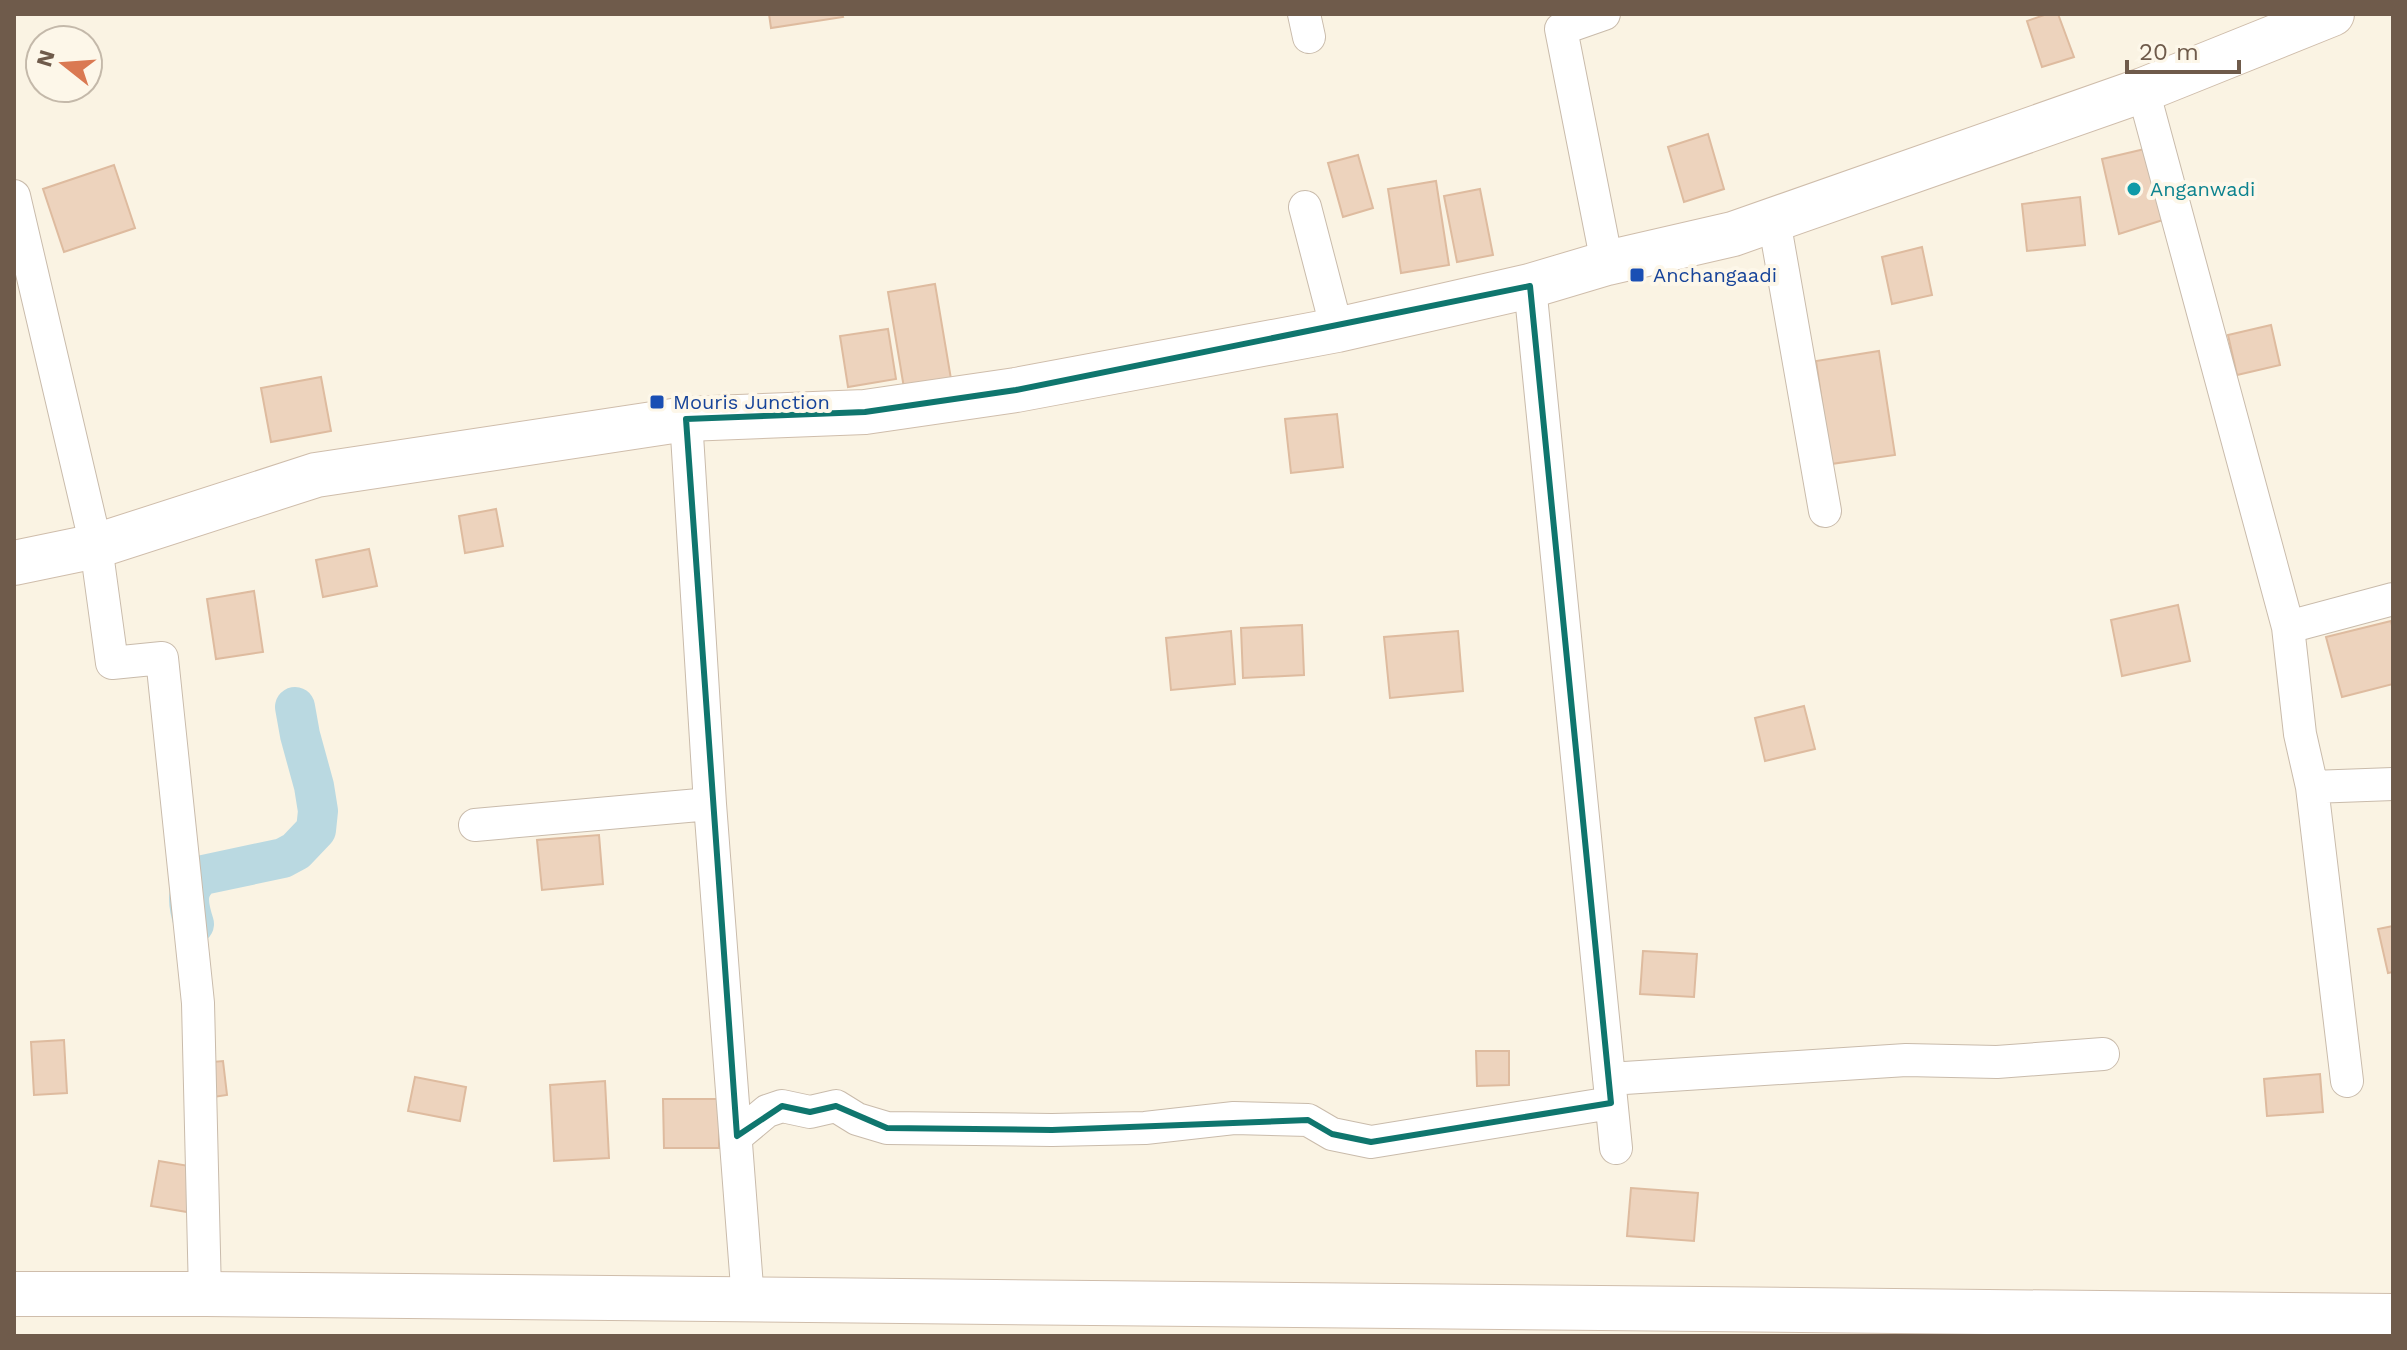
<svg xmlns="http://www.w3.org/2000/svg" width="2407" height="1350" font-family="'Work Sans',sans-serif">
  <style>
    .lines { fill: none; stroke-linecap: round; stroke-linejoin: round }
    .canal { stroke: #bad9e1; stroke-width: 40 }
    .building { fill: #edd3bd; stroke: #debb9f; stroke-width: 2 }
    .minor-casing { stroke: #c9bbab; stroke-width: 34 }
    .secondary-casing { stroke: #cfbdab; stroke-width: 46 }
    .minor { stroke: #fff; stroke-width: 32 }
    .secondary { stroke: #fff; stroke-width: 44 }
    .marked { fill: none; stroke: #0f766e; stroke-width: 6; stroke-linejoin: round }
    .culture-dot { fill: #0f9aa8; stroke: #fdf7e9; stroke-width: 3 }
    .transit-dot { fill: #1a4fb4; stroke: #fdf7e9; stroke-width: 3 }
    .labels { text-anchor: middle; stroke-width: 8; stroke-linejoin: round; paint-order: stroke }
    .culture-label { font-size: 20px; fill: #0d838f; stroke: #fdf7e9; text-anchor: start }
    .transit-label { font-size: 20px; fill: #164399; stroke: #fdf7e9; text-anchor: start }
  </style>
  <rect width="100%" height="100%" fill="#faf3e3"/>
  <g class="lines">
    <path class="canal" d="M 194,924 C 188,905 184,887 203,875 L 283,858 L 296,851 L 316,830 L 318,811 L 314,786 L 300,735 L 295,707"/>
  </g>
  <path class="building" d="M 769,14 L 842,14 L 843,17 L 771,28 Z
    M 2047,14 L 2058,14 L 2074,57 L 2042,67 L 2027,21 Z
    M 1708,134 L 1724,189 L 1684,202 L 1668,147 Z
    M 2149,148 L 2166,219 L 2119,234 L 2102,159 Z
    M 1358,155 L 1373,208 L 1343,217 L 1328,163 Z
    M 114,165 L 135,228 L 64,252 L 43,189 Z
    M 1436,181 L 1449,265 L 1401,273 L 1388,189 Z
    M 1480,189 L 1493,255 L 1457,262 L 1444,196 Z
    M 2080,197 L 2085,245 L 2027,251 L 2022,204 Z
    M 1922,247 L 1932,295 L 1892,304 L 1882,257 Z
    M 935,284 L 951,379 L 904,388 L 888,292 Z
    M 2271,325 L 2280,365 L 2237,375 L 2228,335 Z
    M 888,329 L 896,379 L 848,387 L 840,336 Z
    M 1879,351 L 1895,455 L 1831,464 L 1816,361 Z
    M 321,377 L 331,431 L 271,442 L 261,388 Z
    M 1337,414 L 1343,467 L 1291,473 L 1285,419 Z
    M 496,509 L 503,546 L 465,553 L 459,516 Z
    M 369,549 L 377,586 L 323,597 L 316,560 Z
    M 254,591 L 263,652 L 216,659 L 207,599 Z
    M 2178,605 L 2190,661 L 2122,676 L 2111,620 Z
    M 2391,621 L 2393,630 L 2393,684 L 2342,697 L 2326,637 Z
    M 1302,625 L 1304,675 L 1243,678 L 1241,628 Z
    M 1231,631 L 1235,684 L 1171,690 L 1166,638 Z
    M 1458,631 L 1463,691 L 1390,698 L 1384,637 Z
    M 1804,706 L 1815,749 L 1765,761 L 1755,718 Z
    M 599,835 L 603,884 L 542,890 L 537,840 Z
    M 2393,926 L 2393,972 L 2388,973 L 2378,929 Z
    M 1643,951 L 1697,954 L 1694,997 L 1640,994 Z
    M 64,1040 L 67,1093 L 34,1095 L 31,1042 Z
    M 1476,1051 L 1509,1051 L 1509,1085 L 1477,1086 Z
    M 223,1061 L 227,1095 L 206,1098 L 202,1063 Z
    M 2320,1074 L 2323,1112 L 2267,1116 L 2264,1079 Z
    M 415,1077 L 466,1087 L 460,1121 L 408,1111 Z
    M 605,1081 L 609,1158 L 554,1161 L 550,1085 Z
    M 663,1099 L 719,1099 L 719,1148 L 664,1148 Z
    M 159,1161 L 201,1168 L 193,1213 L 151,1206 Z
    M 1631,1188 L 1698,1193 L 1694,1241 L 1627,1236 Z"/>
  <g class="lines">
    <g class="minor-casing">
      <path id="minor" d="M 1304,14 L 1309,37
        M 1604,14 L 1561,29 L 1607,263
        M 2143,90 L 2288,627 L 2300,734 L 2312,787 L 2347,1081
        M 14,196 L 96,546 L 112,663 L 162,658 L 198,1003 L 205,1294
        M 1305,207 L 1337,330
        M 1774,220 L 1825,511
        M 1530,286 L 1616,1148
        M 686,419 L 710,804 L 748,1300
        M 2288,627 L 2393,599
        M 2312,787 L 2393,784
        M 475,825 L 710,804
        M 1609,1079 L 1906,1060 L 1997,1062 L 2103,1054
        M 737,1136 L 767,1111 L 782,1106 L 810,1112 L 836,1106 L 857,1119 L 887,1128 L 1052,1130 L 1145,1128 L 1234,1118 L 1308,1120 L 1332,1134 L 1371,1142 L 1611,1103"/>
    </g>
    <g class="secondary-casing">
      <path id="secondary" d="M 14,563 L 96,546 L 316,475 L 686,419 L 865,412 L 1016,390 L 1337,330 L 1530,286 L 1607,263 L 1733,234 L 2143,90 L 2332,14
        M 14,1294 L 205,1294 L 2393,1316"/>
    </g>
    <use href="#minor" class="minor"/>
    <use href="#secondary" class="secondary"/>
  </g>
  <path class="marked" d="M 1530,286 L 1611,1103 L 1371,1142 L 1332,1134 L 1308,1120 L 1052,1130 L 887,1128 L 836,1106 L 810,1112 L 782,1106 L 737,1136 L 686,419 L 865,412 L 1016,390 Z"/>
  <circle class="culture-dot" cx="2134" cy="189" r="8"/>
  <g class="transit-dot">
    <rect x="1629" y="267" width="16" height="16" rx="4"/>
    <rect x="649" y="394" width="16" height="16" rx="4"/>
  </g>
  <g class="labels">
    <g class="culture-label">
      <text x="2150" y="196">Anganwadi</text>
    </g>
    <g class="transit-label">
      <text x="1653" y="282">Anchangaadi</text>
      <text x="673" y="409">Mouris Junction</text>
    </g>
  </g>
  <rect width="2407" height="1350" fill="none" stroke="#6f5b4b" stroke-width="32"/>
  <g transform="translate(64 64) rotate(287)"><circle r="38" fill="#fdf7e9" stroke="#c4b9aa" stroke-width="2"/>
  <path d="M0-6L14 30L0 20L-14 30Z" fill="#da7952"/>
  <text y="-12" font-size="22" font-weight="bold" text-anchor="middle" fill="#6f5b4b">N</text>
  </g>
  <path d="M2127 60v12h112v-12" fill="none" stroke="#6f5b4b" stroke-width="4"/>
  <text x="2139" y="60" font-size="24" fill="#6f5b4b" stroke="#fdf7e9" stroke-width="6" paint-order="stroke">20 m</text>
</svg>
